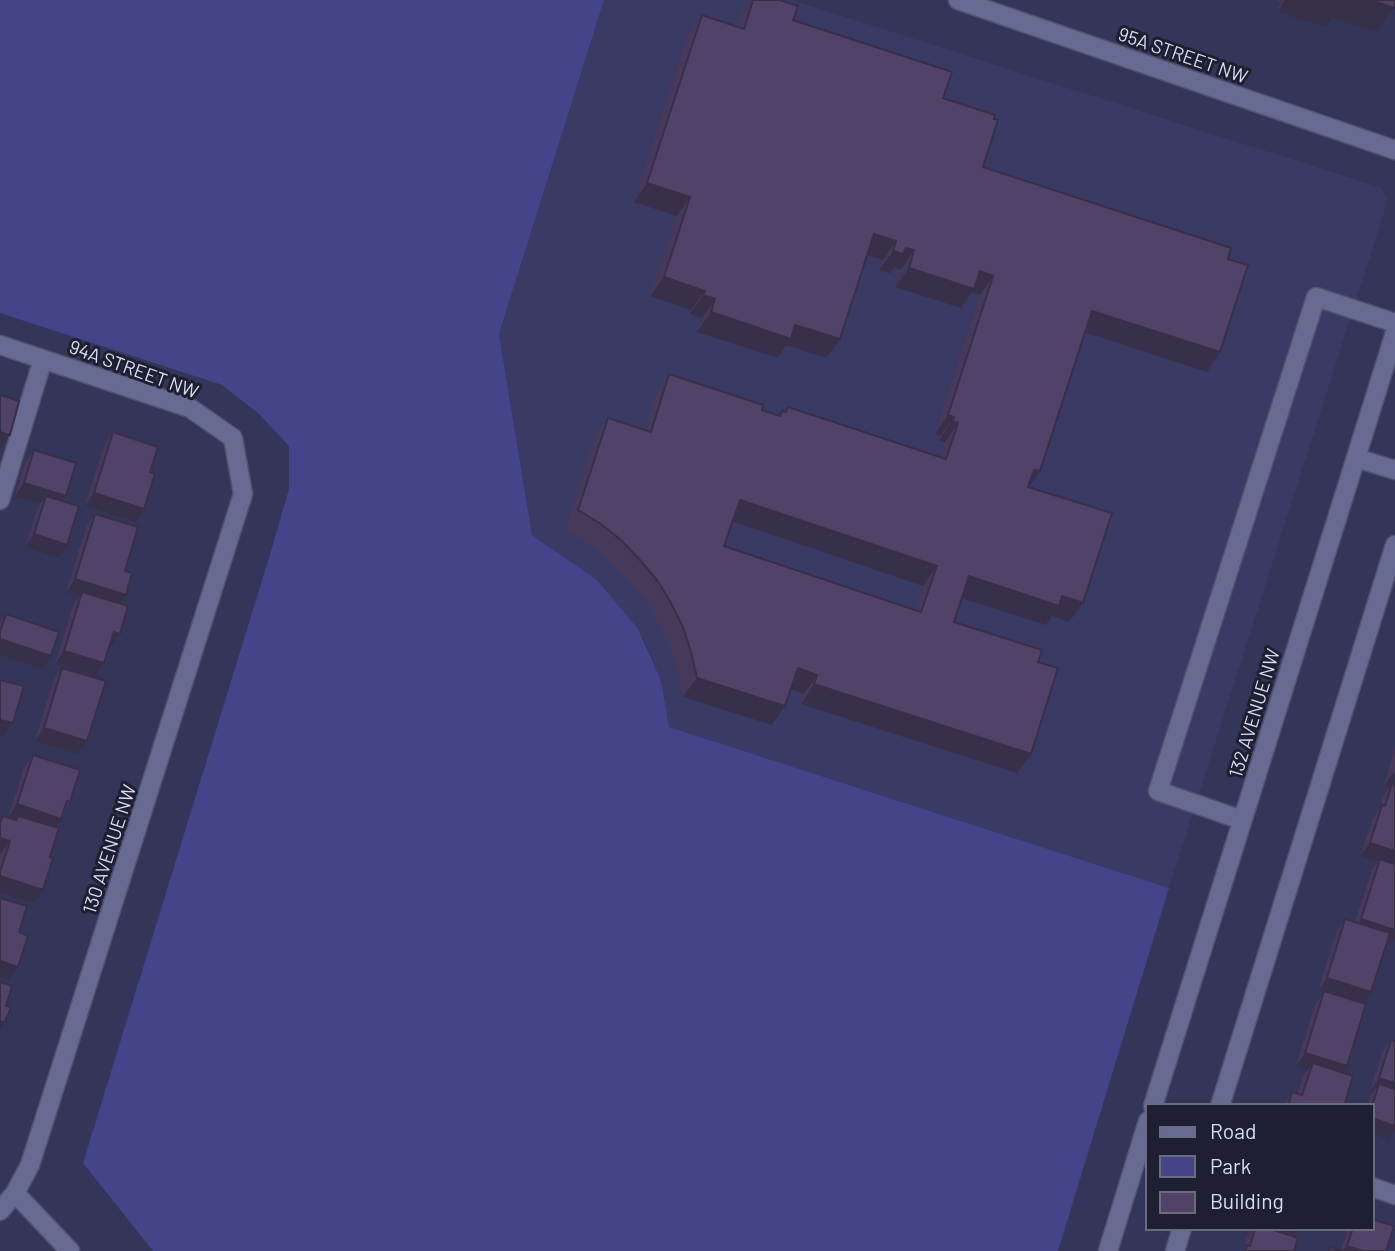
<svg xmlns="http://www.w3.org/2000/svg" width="1395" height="1251" font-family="Barlow,sans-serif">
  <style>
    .built { fill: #393b65 }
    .green { fill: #434489 }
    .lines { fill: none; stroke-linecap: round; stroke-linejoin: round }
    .minor-casing { stroke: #515270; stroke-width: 21 }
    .minor { stroke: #676b92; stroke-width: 18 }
    .wall { fill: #453a59; fill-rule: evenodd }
    .shaded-wall { fill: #382f48 }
    .building { fill: #504367; stroke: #382f48; stroke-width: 2; fill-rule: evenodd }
    .labels { text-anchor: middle; stroke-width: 6; stroke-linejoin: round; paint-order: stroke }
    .street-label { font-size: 19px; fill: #d9dcf3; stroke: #1e1f30 }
  </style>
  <rect width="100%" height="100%" fill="#333659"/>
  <path class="built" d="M 604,0 L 792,0 L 1382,188 L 1387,203 L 1169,888 L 669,727 L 661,680 L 641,633 L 597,580 L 532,535 L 499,334 Z"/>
  <path class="green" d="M 0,0 L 604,0 L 499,334 L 532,535 L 597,580 L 638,629 L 661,680 L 669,727 L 1169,888 L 1058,1251 L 153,1251 L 83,1163 L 272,548 L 289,489 L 289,446 L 258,413 L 222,385 L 0,313 Z"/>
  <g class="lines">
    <g class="minor-casing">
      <path id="minor" d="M 958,0 L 1395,150
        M 0,345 L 190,408 L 233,438 L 243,494 L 30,1165 L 15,1193 L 0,1211
        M 1356,458 L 1395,470
        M 0,500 L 43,359
        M 1242,820 L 1158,791 L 1316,297 L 1395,323
        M 1153,1106 L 1395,333
        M 1220,1106 L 1395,545
        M 1372,1187 L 1395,1195
        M 15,1193 L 70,1251
        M 1108,1251 L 1148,1121
        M 1175,1251 L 1182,1228"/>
    </g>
    <use href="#minor" class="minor"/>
  </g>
  <path class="wall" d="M 750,0 L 780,0 L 793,20 L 943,98 L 983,167 L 1228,259 L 1220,352 L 1207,372 L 1085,333 L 1040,471 L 1029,487 L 1083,603 L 1069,622 L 1052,616 L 1046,625 L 962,598 L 954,622 L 1038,662 L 1031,754 L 1017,773 L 801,704 L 804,694 L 791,690 L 772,725 L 683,697 L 678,671 L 669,646 L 658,622 L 644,599 L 627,579 L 608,560 L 587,543 L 565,529 L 595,437 L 608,418 L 644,430 L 656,393 L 669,374 L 778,416 L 782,411 L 785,412 L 788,407 L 940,457 L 945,442 L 939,440 L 940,436 L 935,434 L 980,295 L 972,292 L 961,308 L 895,287 L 901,270 L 894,267 L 890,273 L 879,270 L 883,260 L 867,255 L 826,358 L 786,345 L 778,358 L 697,332 L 702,318 L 690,314 L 691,310 L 650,296 L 677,216 L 634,202 L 688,34 L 702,15 L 737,27 L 742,11 ZM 732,521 L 923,586 L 915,610 L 724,546 Z
    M 1276,0 L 1395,0 L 1394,8 L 1376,32 L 1332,18 L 1325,27 L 1277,12 L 1281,2 Z
    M 113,432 L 135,522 L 85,506 L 104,445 Z
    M 34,450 L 66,496 L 63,501 L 58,558 L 25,547 L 37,509 L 40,504 L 15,496 L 25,463 Z
    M 95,514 L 125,571 L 111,647 L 109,647 L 104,663 L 95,676 L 55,664 L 73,605 L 79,596 L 66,592 L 86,527 Z
    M 6,614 L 51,656 L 42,669 L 0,655 L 0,622 Z
    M 62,668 L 87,741 L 78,754 L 35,741 L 53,681 Z
    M 1395,746 L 1395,939 L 1391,945 L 1387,943 L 1363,1003 L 1342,1072 L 1344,1106 L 1283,1106 L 1292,1092 L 1298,1093 L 1303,1076 L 1308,1070 L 1296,1066 L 1315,1004 L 1324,993 L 1318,991 L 1336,932 L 1345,919 L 1355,922 L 1371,872 L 1378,861 L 1360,856 L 1373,818 L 1379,810 L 1383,797 L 1389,788 L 1384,786 Z
    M 33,755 L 70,802 L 64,811 L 61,819 L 55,827 L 34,903 L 0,892 L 0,820 L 3,816 L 8,817 L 24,768 Z
    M 1391,1040 L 1389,1140 L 1372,1106 L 1367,1106 L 1370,1097 L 1373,1092 L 1370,1091 L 1382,1053 Z
    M 1245,1228 L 1297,1228 L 1291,1236 L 1294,1251 L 1243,1251 L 1247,1238 L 1252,1231 Z
    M 1348,1228 L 1372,1228 L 1386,1251 L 1328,1251 L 1330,1247 L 1341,1250 Z"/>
  <path class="shaded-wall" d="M 1285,0 L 1371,0 L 1394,8 L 1376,32 L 1332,18 L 1325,27 L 1277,12 Z
    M 647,183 L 690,197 L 677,216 L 634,202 Z
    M 874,234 L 896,241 L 883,260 L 861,253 Z
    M 906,248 L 914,250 L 901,270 L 894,267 L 890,273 L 879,270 L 893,251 Z
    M 909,268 L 980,271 L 993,276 L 980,295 L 972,292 L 961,308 L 895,287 Z
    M 664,277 L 705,291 L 691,310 L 650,296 Z
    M 703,295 L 715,299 L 702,318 L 690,314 Z
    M 1092,311 L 1220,352 L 1207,372 L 1078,330 Z
    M 711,312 L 795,325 L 840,339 L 826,358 L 786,345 L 778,358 L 697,332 Z
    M 948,415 L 954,417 L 940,436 L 935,434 Z
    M 952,421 L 958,423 L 945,442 L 939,440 Z
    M 0,432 L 10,435 L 0,448 Z
    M 1034,470 L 1040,471 L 1027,490 Z
    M 24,483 L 66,496 L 57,509 L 46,496 L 40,504 L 15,496 Z
    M 94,493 L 144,509 L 135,522 L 85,506 Z
    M 740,500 L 937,566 L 923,586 L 726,519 Z
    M 34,534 L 67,545 L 58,558 L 25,547 Z
    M 969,576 L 1062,596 L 1083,603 L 1069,622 L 1052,616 L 1046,625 L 955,596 Z
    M 75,579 L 126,595 L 117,608 L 82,592 L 79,596 L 66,592 Z
    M 114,632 L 120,634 L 111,647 L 105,645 Z
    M 0,639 L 51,656 L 42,669 L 0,655 Z
    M 64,651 L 104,663 L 95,676 L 55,664 Z
    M 798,668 L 817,675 L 804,694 L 784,687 Z
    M 697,678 L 785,706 L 772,725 L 683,697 Z
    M 814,684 L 1031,754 L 1017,773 L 801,704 Z
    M 0,720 L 13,723 L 4,736 L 0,735 Z
    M 44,728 L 87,741 L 78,754 L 35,741 Z
    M 1393,773 L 1395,774 L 1395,790 L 1392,784 L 1389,788 L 1384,786 Z
    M 17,804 L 61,819 L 52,832 L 18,816 L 15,820 L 8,817 Z
    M 0,838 L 10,841 L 0,854 Z
    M 1370,843 L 1395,851 L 1395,867 L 1380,859 L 1378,861 L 1360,856 Z
    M 0,876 L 43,890 L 34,903 L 0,892 Z
    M 1361,919 L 1395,930 L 1395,939 L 1391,945 L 1352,932 Z
    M 0,961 L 18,967 L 9,980 L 0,977 Z
    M 1327,978 L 1371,992 L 1362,1005 L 1318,991 Z
    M 0,1021 L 5,1022 L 0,1030 Z
    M 1305,1053 L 1347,1066 L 1338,1079 L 1313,1063 L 1308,1070 L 1296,1066 Z
    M 1379,1078 L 1395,1083 L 1395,1099 L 1379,1084 L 1373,1092 L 1370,1091 Z
    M 1372,1118 L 1395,1126 L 1395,1132 L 1389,1140 L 1372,1134 Z
    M 1255,1228 L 1294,1228 L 1296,1229 L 1287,1242 Z
    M 1347,1246 L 1363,1251 L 1343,1251 Z"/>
  <path class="building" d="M 753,0 L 780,0 L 798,6 L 793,20 L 952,72 L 943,98 L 995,115 L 994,119 L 998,120 L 983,167 L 1231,248 L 1228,259 L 1248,265 L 1220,352 L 1092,311 L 1040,471 L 1034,470 L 1028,487 L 1112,513 L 1083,603 L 1062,596 L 1059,606 L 969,576 L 954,622 L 1042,650 L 1038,662 L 1058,668 L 1031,754 L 814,684 L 817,675 L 798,668 L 785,706 L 697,678 L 691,652 L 683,627 L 671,603 L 657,580 L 640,560 L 622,541 L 601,524 L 578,510 L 608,418 L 651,432 L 669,374 L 763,405 L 762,410 L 780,416 L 782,411 L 786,412 L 788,407 L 946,459 L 958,423 L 952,421 L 954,417 L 948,415 L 993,276 L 980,271 L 974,289 L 909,268 L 914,250 L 906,248 L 903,254 L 893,251 L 896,241 L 874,234 L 840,339 L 795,325 L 791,339 L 711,312 L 715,299 L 703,295 L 705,291 L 664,277 L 690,197 L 647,183 L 702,15 L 744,29 ZM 740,500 L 937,566 L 921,612 L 724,546 Z
    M 1371,0 L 1395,0 L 1395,3 L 1394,8 Z
    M 0,395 L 19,401 L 10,435 L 0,432 Z
    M 113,432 L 158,447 L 150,472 L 155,474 L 144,509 L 94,493 Z
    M 34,450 L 76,463 L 66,496 L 24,483 Z
    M 46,496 L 79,506 L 67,545 L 34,534 Z
    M 95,514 L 138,527 L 125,571 L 132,573 L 126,595 L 75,579 Z
    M 82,592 L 128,606 L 120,634 L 114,632 L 104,663 L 64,651 Z
    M 6,614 L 59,632 L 51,656 L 0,639 L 0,632 Z
    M 62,668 L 106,681 L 87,741 L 44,728 Z
    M 0,680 L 24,686 L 13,723 L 0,720 Z
    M 33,755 L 80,770 L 70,802 L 67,801 L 61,819 L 17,804 Z
    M 1392,784 L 1395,785 L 1395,851 L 1370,843 L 1382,805 L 1385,806 Z
    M 3,816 L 16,820 L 18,816 L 59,828 L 50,857 L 53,858 L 43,890 L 0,876 L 0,872 L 10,841 L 0,838 L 0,824 Z
    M 1380,859 L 1395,864 L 1395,930 L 1361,919 Z
    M 0,898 L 27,906 L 19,932 L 28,936 L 18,967 L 0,961 Z
    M 1345,919 L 1390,933 L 1371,992 L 1327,978 Z
    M 0,982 L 12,986 L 6,1006 L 11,1007 L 5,1022 L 0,1021 Z
    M 1324,991 L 1366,1004 L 1347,1066 L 1305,1053 Z
    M 1391,1040 L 1395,1041 L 1395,1083 L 1379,1078 Z
    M 1313,1063 L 1353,1076 L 1344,1106 L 1288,1106 L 1292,1092 L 1302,1095 Z
    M 1379,1084 L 1395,1089 L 1395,1126 L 1372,1118 L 1372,1106 Z
    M 1372,1219 L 1394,1226 L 1386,1251 L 1363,1251 L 1347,1246 L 1353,1228 L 1372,1228 Z
    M 1255,1228 L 1267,1228 L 1298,1238 L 1294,1251 L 1245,1251 L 1247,1245 L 1250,1246 Z
    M 1330,1247 L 1343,1251 L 1329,1251 Z"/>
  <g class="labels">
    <g class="street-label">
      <text transform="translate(1183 55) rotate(19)" y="7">95A STREET NW</text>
      <text transform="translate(134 369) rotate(20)" y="7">94A STREET NW</text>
      <text transform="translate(1254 713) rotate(-73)" y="7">132 AVENUE NW</text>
      <text transform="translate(109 849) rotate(-72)" y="7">130 AVENUE NW</text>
    </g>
  </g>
  <rect x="1146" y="1104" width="228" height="126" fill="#1e1f30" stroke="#696b7e" stroke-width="2"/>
  <rect x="1160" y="1127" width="35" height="10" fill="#676b92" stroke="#696b7e" stroke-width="2"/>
  <text x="1210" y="1139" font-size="21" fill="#d9dcf3">Road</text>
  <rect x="1160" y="1156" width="35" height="21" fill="#434489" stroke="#696b7e" stroke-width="2"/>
  <text x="1210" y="1174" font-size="21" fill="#d9dcf3">Park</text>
  <rect x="1160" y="1192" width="35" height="21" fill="#504367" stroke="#696b7e" stroke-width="2"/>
  <text x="1210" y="1209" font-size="21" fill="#d9dcf3">Building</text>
</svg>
